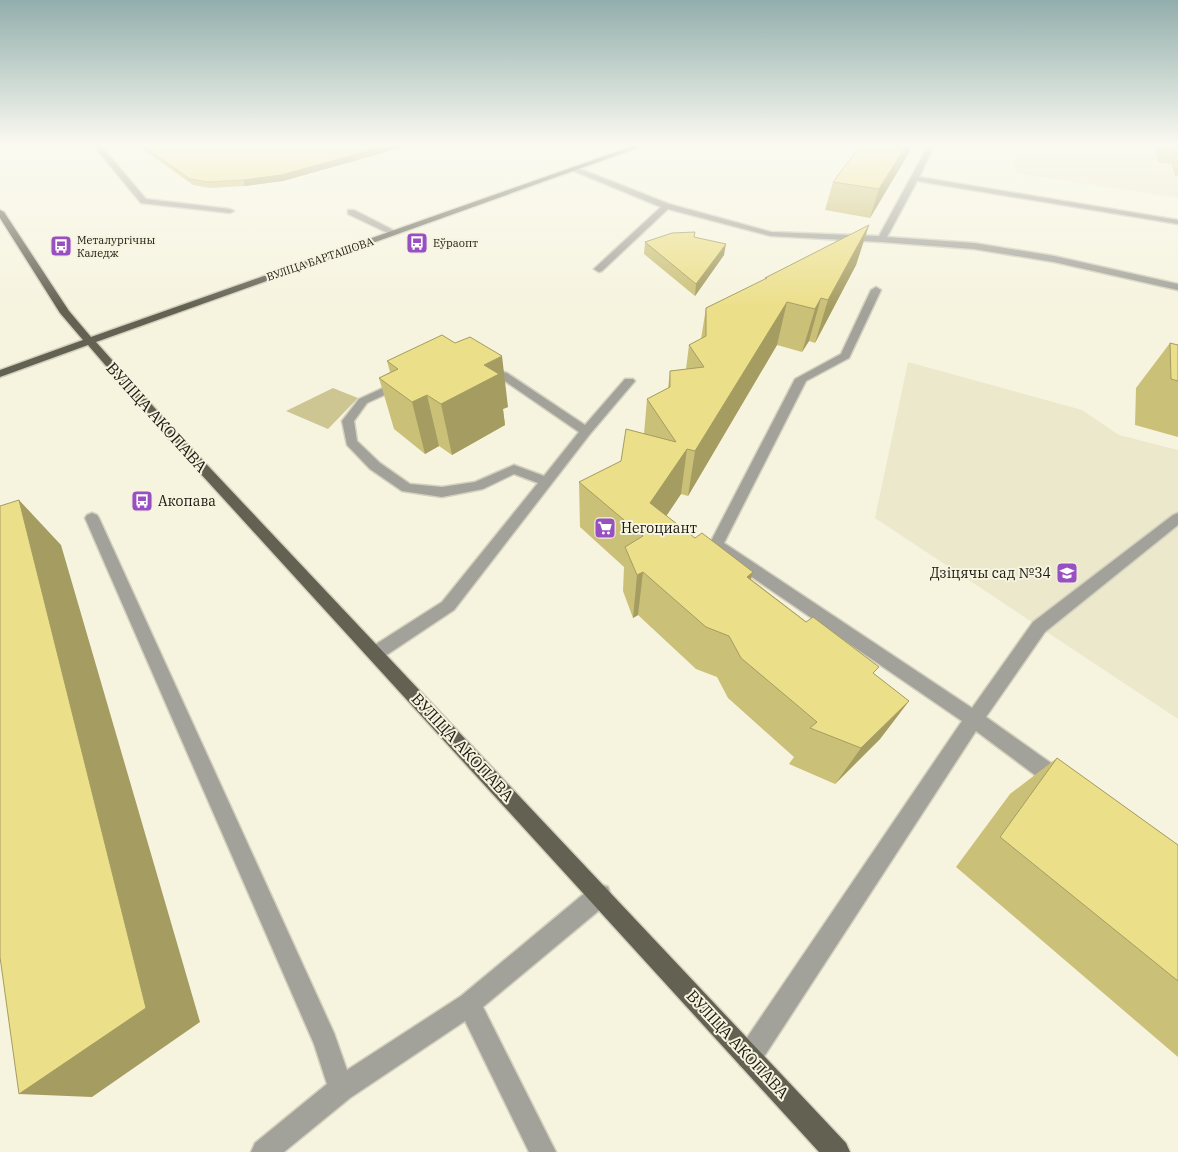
<svg xmlns="http://www.w3.org/2000/svg" width="1178" height="1152" font-family="'IBM Plex Serif',serif">
  <style>
    .built { fill: #ece8cc }
    .green { fill: #cdc693 }
    .lines { fill: none; stroke-linecap: round; stroke-linejoin: round }
    .minor-casing { stroke: #d3d1be; stroke-width: 3 }
    .major-casing { stroke: #d3d1be; stroke-width: 3 }
    .minor { fill: #a3a29a; fill-rule: evenodd }
    .major { fill: #626152; fill-rule: evenodd }
    .wall { fill: #cbc077 }
    .shaded-wall { fill: #a59c61 }
    .building { fill: #ecdf8a; stroke: #a59c61 }
    .labels { text-anchor: middle; stroke-width: 4; stroke-linejoin: round; paint-order: stroke }
    .far-poi-label { font-size: 11px; fill: #1a1912; stroke: #f6f4df; text-anchor: start }
    .far-street-label { font-size: 11px; fill: #1a1912; stroke: #f6f4df }
    .poi-label { font-size: 14px; fill: #1a1912; stroke: #f6f4df; text-anchor: start }
    .near-street-label { font-size: 16px; fill: #1a1912; stroke: #f6f4df }
  </style>
  <rect width="100%" height="100%" fill="#f6f4df"/>
  <path class="built" d="M 1032,146 L 1178,146 L 1178,198 L 1016,173 L 1014,158 Z
    M 908,362 L 1082,410 L 1119,435 L 1178,450 L 1178,719 L 875,518 Z"/>
  <path class="green" d="M 333,388 L 358,398 L 328,429 L 286,411 Z"/>
  <g class="lines">
    <g class="minor-casing">
      <path id="minor" d="M 94,146 L 101,146 L 146,199 L 230,209 L 234,211 L 230,213 L 141,203 Z
        M 928,146 L 934,146 L 919,177 L 1178,220 L 1178,224 L 917,181 L 887,237 L 974,243 L 1054,256 L 1178,284 L 1178,290 L 1054,262 L 974,249 L 882,242 L 771,236 L 668,209 L 602,271 L 599,272 L 594,269 L 596,267 L 661,207 L 571,170 L 578,168 L 669,204 L 771,232 L 879,236 Z
        M 348,210 L 354,210 L 399,233 L 392,235 L 348,214 Z
        M 876,287 L 881,290 L 849,358 L 806,381 L 724,543 L 972,708 L 1033,622 L 1173,515 L 1178,513 L 1178,525 L 1045,632 L 986,717 L 1065,773 L 1067,780 L 1065,787 L 1058,789 L 1051,787 L 976,731 L 758,1066 L 749,1069 L 740,1066 L 737,1057 L 740,1048 L 962,721 L 711,549 L 709,545 L 795,379 L 841,354 L 871,290 Z
        M 486,367 L 507,373 L 585,425 L 625,379 L 633,379 L 635,381 L 590,434 L 454,610 L 382,658 L 376,660 L 370,658 L 368,653 L 370,648 L 442,602 L 538,483 L 514,474 L 483,489 L 442,497 L 402,491 L 370,469 L 347,445 L 342,421 L 359,399 L 398,381 L 406,381 L 408,383 L 406,385 L 367,403 L 354,421 L 357,441 L 380,463 L 410,484 L 442,487 L 475,482 L 514,465 L 544,476 L 579,432 L 499,377 L 482,372 L 481,370 L 482,368 Z
        M 92,513 L 97,515 L 99,518 L 334,1033 L 347,1070 L 461,996 L 592,887 L 600,884 L 608,887 L 611,895 L 608,903 L 483,1007 L 556,1152 L 529,1152 L 465,1021 L 350,1098 L 284,1152 L 251,1152 L 255,1143 L 327,1084 L 314,1044 L 85,518 L 87,515 Z"/>
    </g>
    <g class="major-casing">
      <path id="major" d="M 633,146 L 643,146 L 96,342 L 177,433 L 846,1143 L 850,1152 L 819,1152 L 169,439 L 88,345 L 0,377 L 0,370 L 83,340 L 60,313 L 0,218 L 0,210 L 4,212 L 69,311 L 91,337 Z"/>
    </g>
    <use href="#minor" class="minor"/>
    <use href="#major" class="major"/>
  </g>
  <path class="wall" d="M 138,146 L 407,146 L 283,181 L 245,186 L 210,188 L 193,185 Z
    M 860,146 L 913,146 L 870,218 L 825,210 L 833,182 Z
    M 1154,146 L 1178,146 L 1178,176 L 1175,176 L 1172,164 L 1158,162 Z
    M 869,225 L 856,265 L 815,343 L 809,341 L 802,352 L 777,345 L 688,496 L 681,494 L 666,516 L 695,538 L 751,579 L 909,701 L 880,739 L 835,784 L 789,764 L 794,757 L 728,698 L 717,677 L 696,669 L 638,615 L 633,618 L 623,591 L 624,567 L 580,527 L 579,482 L 621,461 L 644,434 L 647,399 L 668,388 L 670,371 L 686,369 L 689,345 L 701,339 L 706,308 L 765,279 L 765,278 Z
    M 694,237 L 724,255 L 695,296 L 644,254 L 645,242 Z
    M 1170,343 L 1178,345 L 1178,437 L 1135,425 L 1136,388 Z
    M 387,361 L 508,407 L 503,409 L 505,425 L 452,455 L 439,446 L 425,454 L 394,429 L 379,378 L 390,372 Z
    M 1057,758 L 1178,845 L 1178,1057 L 956,867 L 1010,794 Z"/>
  <path class="shaded-wall" d="M 386,146 L 407,146 L 283,181 L 245,186 L 243,180 Z
    M 906,146 L 913,146 L 870,218 L 879,189 Z
    M 869,225 L 856,265 L 815,343 L 828,300 Z
    M 726,244 L 724,255 L 695,296 L 696,284 Z
    M 821,298 L 809,341 L 802,352 L 815,309 Z
    M 787,302 L 777,345 L 688,496 L 695,451 Z
    M 502,356 L 508,407 L 503,409 L 505,425 L 452,455 L 441,404 L 484,365 Z
    M 427,395 L 439,446 L 425,454 L 412,402 Z
    M 687,449 L 681,494 L 645,548 L 650,503 Z
    M 19,500 L 61,545 L 200,1022 L 92,1097 L 19,1094 Z
    M 643,572 L 638,615 L 633,618 L 637,575 Z
    M 753,572 L 740,615 L 747,577 Z
    M 909,701 L 880,739 L 835,784 L 861,748 Z"/>
  <path class="building" d="M 143,146 L 386,146 L 281,175 L 243,180 L 208,182 L 190,179 Z
    M 860,146 L 906,146 L 879,189 L 833,182 Z
    M 869,225 L 828,300 L 821,298 L 815,309 L 787,302 L 695,451 L 687,449 L 650,503 L 695,538 L 702,533 L 753,572 L 747,577 L 806,622 L 813,617 L 879,667 L 873,673 L 909,701 L 861,748 L 810,728 L 817,722 L 741,658 L 729,636 L 706,627 L 643,572 L 637,575 L 625,547 L 643,536 L 579,482 L 621,461 L 626,429 L 676,442 L 647,399 L 670,387 L 670,371 L 704,367 L 689,345 L 706,336 L 706,308 L 767,278 L 765,278 Z
    M 695,232 L 694,237 L 726,244 L 696,284 L 645,242 L 672,233 Z
    M 442,335 L 455,343 L 470,337 L 502,356 L 484,365 L 499,374 L 441,404 L 427,395 L 412,402 L 379,378 L 398,369 L 387,361 Z
    M 1170,343 L 1178,345 L 1178,381 L 1171,379 Z
    M 19,500 L 146,1008 L 19,1094 L 0,957 L 0,506 Z
    M 1057,758 L 1178,845 L 1178,981 L 1000,837 Z"/>
  <linearGradient id="sky" x2="0" y2="1"><stop stop-color="#92aeac"/><stop offset="0.47" stop-color="#fbfaf1"/><stop offset="1" stop-color="#fbfaf1" stop-opacity="0"/></linearGradient>
  <rect width="1178" height="308" fill="url(#sky)"/>
  <defs>
    <g id="bus-square" transform="scale(1.125)"><rect x="-9" y="-9" width="18" height="18" rx="4" fill="#974fc1" stroke="#f6f4df"/><path d="M-5-6H5V4H4V6H2V4H-2V6H-4V4H-5ZM-3.5-4V0h7V-4ZM-3.5 1.2v1.5H-2V1.2ZM2 1.2v1.5H3.5V1.2Z" fill="#fff"/></g>
    <g id="supermarket-square" transform="scale(1.125)"><rect x="-9" y="-9" width="18" height="18" rx="4" fill="#974fc1" stroke="#f6f4df"/><path d="M-6-5.5h2.5l.6 2H6L4.5 2H-2.5L-4.4-4H-6ZM-1.5 3.2a1.3 1.3 0 1 0 .1 0ZM3 3.2a1.3 1.3 0 1 0 .1 0Z" fill="#fff"/></g>
    <g id="school-square" transform="scale(1.125)"><rect x="-9" y="-9" width="18" height="18" rx="4" fill="#974fc1" stroke="#f6f4df"/><path d="M0-5L7-2L0 1L-7-2ZM-4 1L0 2.5L4 1V4Q0 6-4 4Z" fill="#fff"/></g>
  </defs>
  <g fill-rule="evenodd">
    <use href="#bus-square" x="417" y="243"/>
    <use href="#bus-square" x="61" y="246"/>
    <use href="#bus-square" x="142" y="501"/>
    <use href="#supermarket-square" x="605" y="528"/>
    <use href="#school-square" x="1067" y="573"/>
  </g>
  <g class="labels">
    <g class="far-poi-label">
      <text x="77" y="244">Металургічны<tspan x="77" dy="13">Каледж</tspan></text>
      <text x="433" y="247">Еўраопт</text>
    </g>
    <g class="far-street-label">
      <text transform="translate(320 259) rotate(-19)" y="4">ВУЛІЦА БАРТАШОВА</text>
    </g>
    <g class="poi-label">
      <text x="158" y="506">Акопава</text>
      <text x="621" y="533">Негоциант</text>
      <text x="1051" y="578" text-anchor="end">Дзіцячы сад №34</text>
    </g>
    <g class="near-street-label">
      <text transform="translate(157 417) rotate(48)" y="6">ВУЛІЦА АКОПАВА</text>
      <text transform="translate(463 747) rotate(47)" y="6">ВУЛІЦА АКОПАВА</text>
      <text transform="translate(738 1044) rotate(47)" y="6">ВУЛІЦА АКОПАВА</text>
    </g>
  </g>
</svg>
